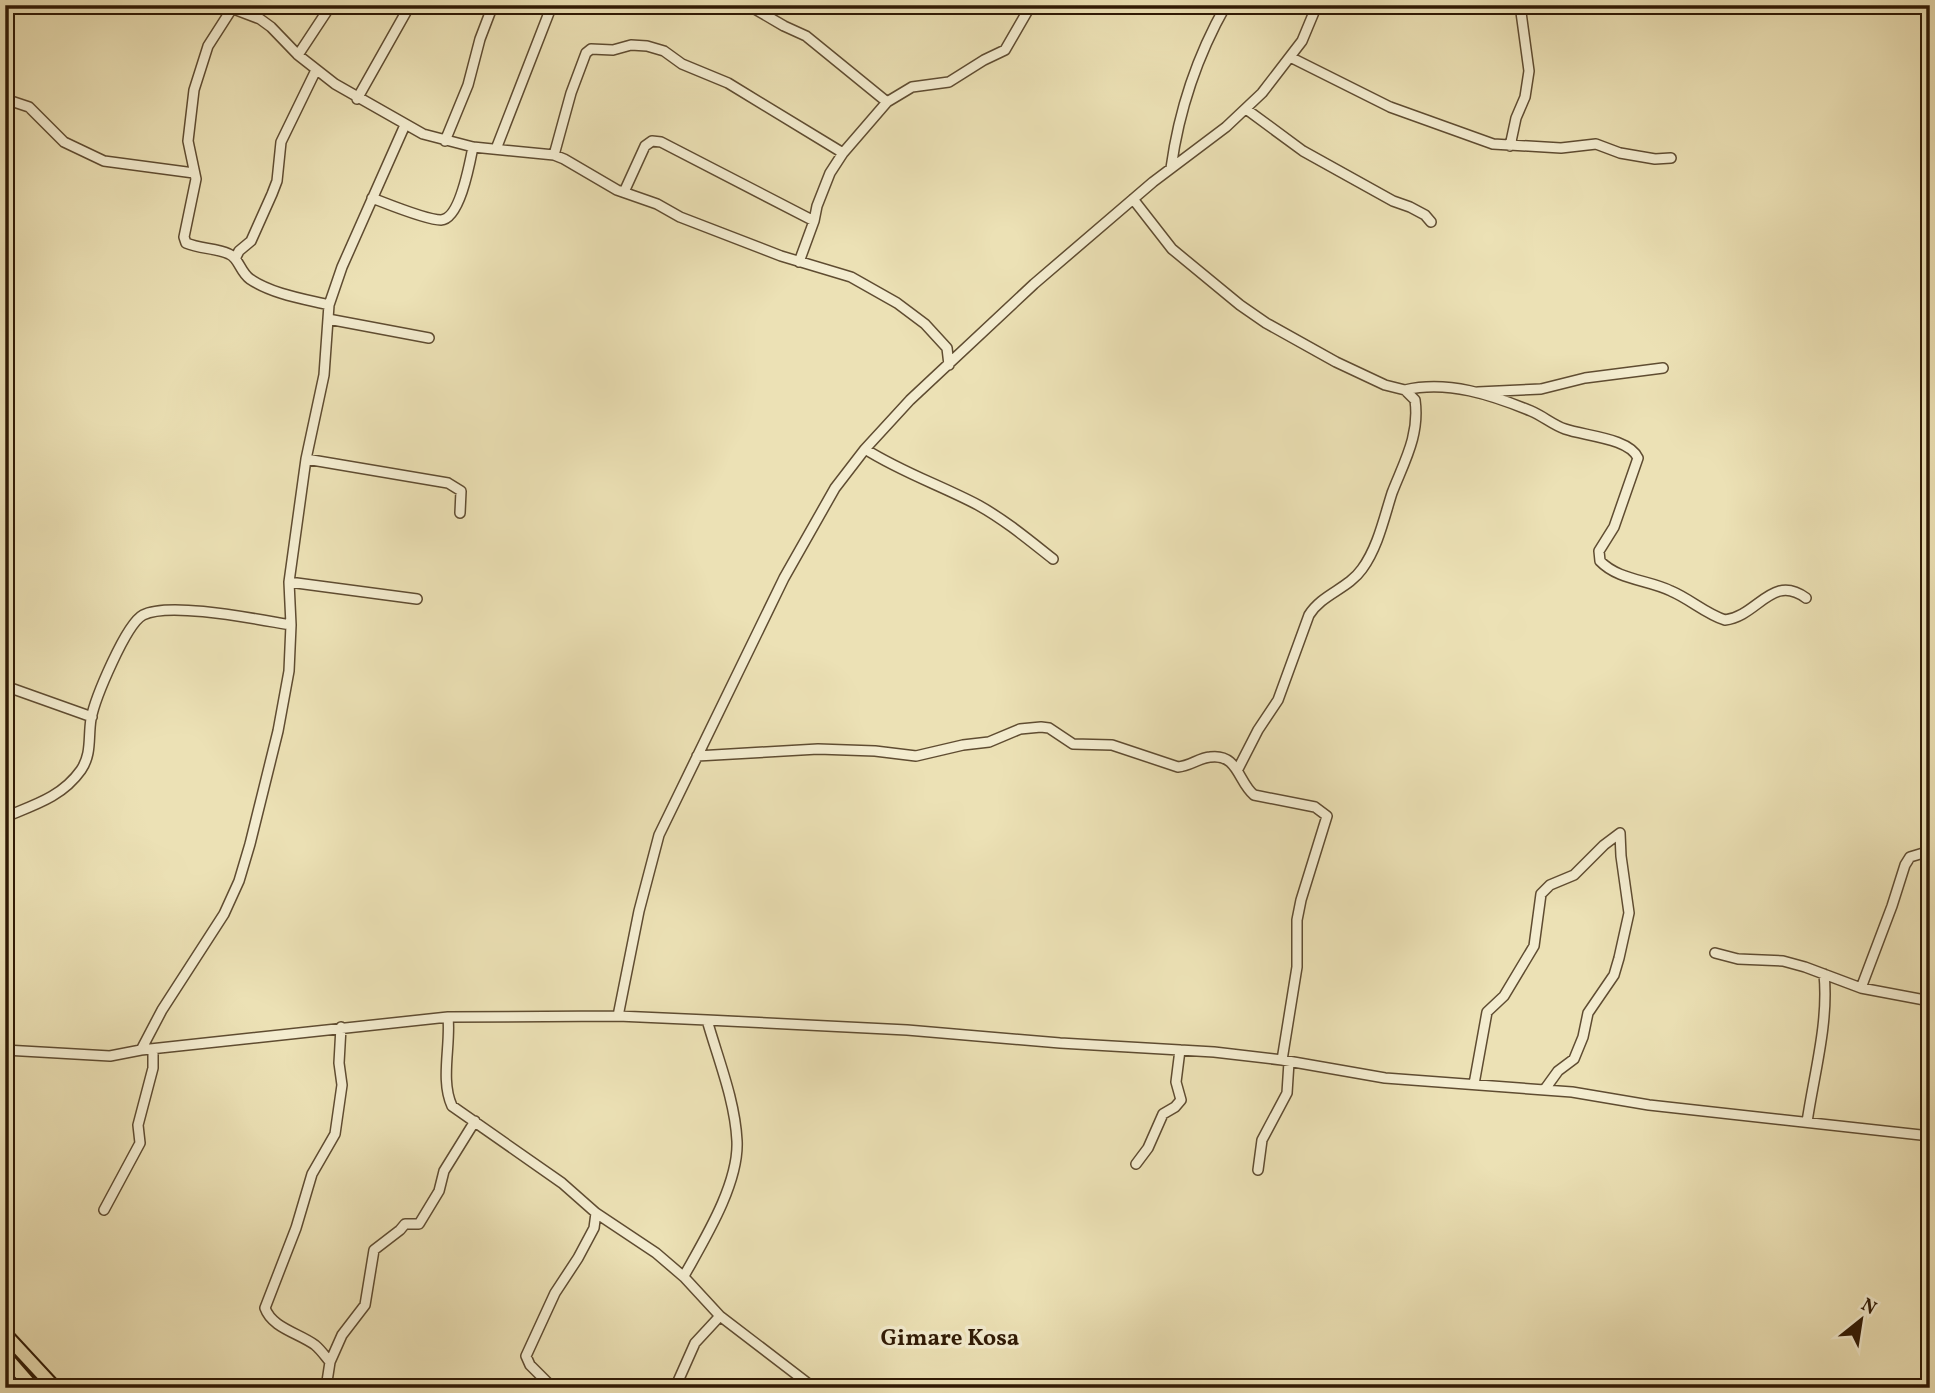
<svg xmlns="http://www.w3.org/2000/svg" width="1935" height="1393" font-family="Vollkorn,serif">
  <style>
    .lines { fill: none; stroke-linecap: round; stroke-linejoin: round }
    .minor-casing { stroke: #5f4c31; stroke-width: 12 }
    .highway-casing { stroke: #301a05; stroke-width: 16 }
    .minor { stroke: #f3eccf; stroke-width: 9 }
    .highway { stroke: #ece1b5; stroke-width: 12 }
    .labels { text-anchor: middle; stroke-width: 7; stroke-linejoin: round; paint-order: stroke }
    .quarter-label { font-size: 23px; font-weight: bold; fill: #301a05; stroke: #f3eccf }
  </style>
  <rect width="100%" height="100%" fill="#ece1b5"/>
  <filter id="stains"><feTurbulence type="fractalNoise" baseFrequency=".00286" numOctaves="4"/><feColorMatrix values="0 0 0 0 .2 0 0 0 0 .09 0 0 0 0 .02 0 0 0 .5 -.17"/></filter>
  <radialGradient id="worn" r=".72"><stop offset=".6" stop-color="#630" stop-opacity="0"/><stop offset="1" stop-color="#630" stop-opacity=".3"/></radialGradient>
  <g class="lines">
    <g class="minor-casing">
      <path id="minor" d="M 223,5 L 260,19 L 271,27 L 298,55 L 335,84 L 423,134 L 473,147 L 554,155 L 564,159 L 617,190 L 657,204 L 680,217 L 781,256 L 851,277 L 897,303 L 925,324 L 947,348 L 949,365
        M 748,5 L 784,26 L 806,36 L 887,102
        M 233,7 L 208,46 L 194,90 L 188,141 L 196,179 L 184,237 L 186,243 C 200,249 216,248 229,254 C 239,258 240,272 250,279 C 272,294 304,299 329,305 L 342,267 L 405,125
        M 298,55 L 331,5
        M 1290,57 L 1390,107 L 1493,144 L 1561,148 L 1596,144 L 1620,153 L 1655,159 L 1671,158
        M 5,99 L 29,107 L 64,142 L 104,161 L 194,173
        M 357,99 L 410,5
        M 1246,109 L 1303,151 L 1393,201 L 1410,207 L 1425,215 L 1431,222
        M 445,141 L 468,85 L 480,39 L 493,5
        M 1510,146 L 1516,118 L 1525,97 L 1529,71 L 1520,5
        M 496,149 L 552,5
        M 554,155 L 571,93 L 586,53 L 591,49 L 613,50 L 631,45 L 647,46 L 664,51 L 682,64 L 728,83 L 843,153
        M 1171,168 C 1179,110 1197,56 1226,5
        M 624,192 L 645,146 L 652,141 L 661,142 L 814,221
        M 372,198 C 388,204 426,220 441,220 C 460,219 470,162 473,147
        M 1133,199 L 1172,249 L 1240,305 L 1266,323 L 1336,362 L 1385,385 L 1405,390 L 1415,400 C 1420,435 1404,462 1392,493 C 1384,518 1378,547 1362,569 C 1348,589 1322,594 1309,615 L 1278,700 L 1258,730 L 1238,769
        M 236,257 L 239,251 L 251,241 L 272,194 L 277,181 L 281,142 L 316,70
        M 799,262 L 814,221 L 817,206 L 830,173 L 843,153 L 887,102 L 912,87 L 949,82 L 984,60 L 1005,50 L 1031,5
        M 328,319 L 429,338
        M 1405,390 C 1448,380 1492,395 1531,411 C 1543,416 1553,425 1565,429 C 1585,436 1629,438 1638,458 L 1614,527 L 1599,551 L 1600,561 C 1618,580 1649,580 1671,591 C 1690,599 1706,614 1725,620 C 1758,616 1772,573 1806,598
        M 1478,392 L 1541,389 L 1585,378 L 1663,368
        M 865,449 C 901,472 940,485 978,505 C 1005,520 1029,540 1053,559
        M 306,459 L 448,483 L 461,491 L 460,513
        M 289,582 L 417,599
        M 5,686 L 92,717
        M 697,756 L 818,749 L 875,751 L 916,756 L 963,745 L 989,742 L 1020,729 L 1041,727 L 1049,728 L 1073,744 L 1112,745 L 1178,767 C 1190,766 1199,758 1210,757 C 1238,753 1238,782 1254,795 L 1315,807 L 1327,816 L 1301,900 L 1297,920 L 1297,967 L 1282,1060
        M 5,817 C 34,805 62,797 81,770 C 92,754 88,737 91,719 C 95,698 126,624 143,615 C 170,601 260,620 291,625
        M 1715,953 L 1738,959 L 1783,961 L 1805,967 L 1861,988 L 1930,1001
        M 1861,988 L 1892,906 L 1905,865 L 1910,857 L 1930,851
        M 618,1016 L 639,911 L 659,835 L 784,578 L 835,488 L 865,449 L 910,400 L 1034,284 L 1153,182 L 1226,127 L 1262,93 L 1302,41 L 1317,5
        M 448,1017 C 451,1045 440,1080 452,1106 L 562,1183 L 596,1213 L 656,1253 L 684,1277 L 720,1316 L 814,1388
        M 5,1050 L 110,1056 L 141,1050 L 448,1017 L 618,1016 L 707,1020 L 907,1030 L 1060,1043 L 1214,1052 L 1282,1060 L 1385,1078 L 1572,1092 L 1649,1105 L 1930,1136
        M 141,1050 L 162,1010 L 224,914 L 239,881 L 250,844 L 278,731 L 289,671 L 291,625 L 289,582 L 306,459 L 324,375 L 329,305
        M 1474,1084 L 1487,1012 L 1504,996 L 1534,946 L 1541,894 L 1550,885 L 1574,875 L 1604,845 L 1620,833 L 1621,856 L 1629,913 L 1619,958 L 1614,975 L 1588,1013 L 1583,1037 L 1574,1059 L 1558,1071 L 1545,1089
        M 1807,1122 C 1814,1074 1829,1022 1824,974
        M 1136,1164 L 1148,1148 L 1163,1114 L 1175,1107 L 1181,1100 L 1176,1082 L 1180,1050
        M 1258,1170 L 1262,1140 L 1287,1093 L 1289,1062
        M 104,1210 L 140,1143 L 138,1125 L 153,1068 L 153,1049
        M 684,1276 C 704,1240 739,1184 737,1141 C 735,1100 718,1059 707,1020
        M 330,1362 C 325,1356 321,1350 315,1345 C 299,1333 272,1328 265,1308 L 296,1228 L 312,1174 L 335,1134 L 342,1085 L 339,1063 L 341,1027
        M 326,1388 L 330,1362 L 342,1335 L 365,1305 L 374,1250 L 400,1230 L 405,1224 L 419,1224 L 439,1191 L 444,1171 L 475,1121
        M 553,1388 L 530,1365 L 526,1356 L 555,1293 L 578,1258 L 594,1228 L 596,1213
        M 675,1388 L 695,1343 L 720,1316"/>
    </g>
    <g class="highway-casing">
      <path id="highway" d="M 5,1334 L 55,1388
        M 5,1356 L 33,1388"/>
    </g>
    <use href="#minor" class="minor"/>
    <use href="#highway" class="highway"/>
  </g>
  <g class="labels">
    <g class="quarter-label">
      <text x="950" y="1345">Gimare Kosa</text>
    </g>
  </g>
  <rect width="1935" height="1393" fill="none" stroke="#ece1b5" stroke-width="28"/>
  <rect x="7" y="7" width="1921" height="1379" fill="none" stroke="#301a05" stroke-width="3.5"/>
  <rect x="14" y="14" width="1907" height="1365" fill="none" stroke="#301a05" stroke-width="2"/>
  <g transform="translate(1861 1320) rotate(30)" stroke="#f3eccf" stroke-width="5" paint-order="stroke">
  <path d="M0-5L12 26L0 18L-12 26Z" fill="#301a05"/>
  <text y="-10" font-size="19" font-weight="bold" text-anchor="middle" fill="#301a05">N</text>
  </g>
  <rect width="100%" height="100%" filter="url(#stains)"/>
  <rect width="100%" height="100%" fill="url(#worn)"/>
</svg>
